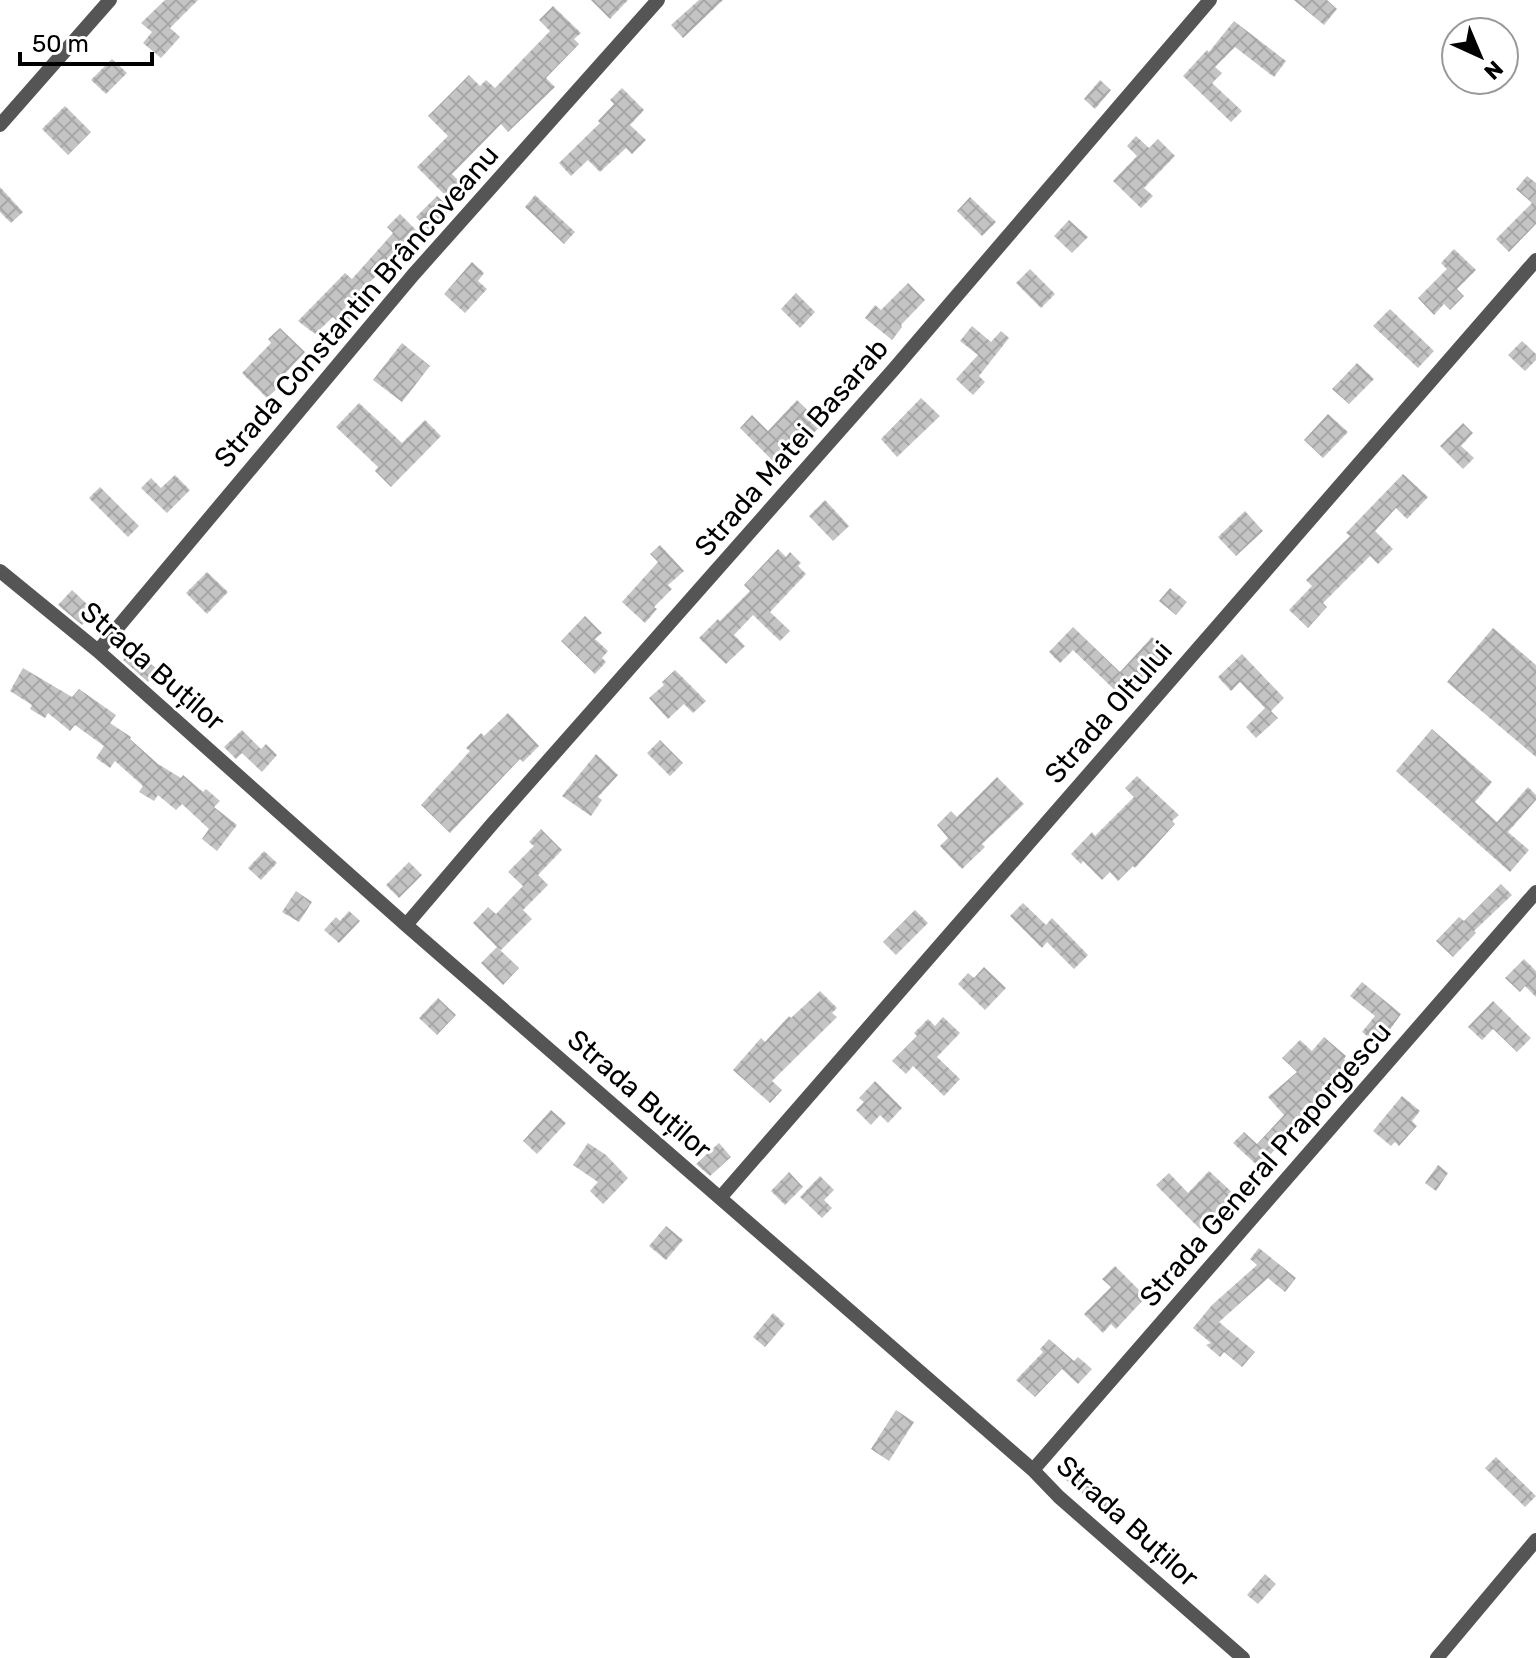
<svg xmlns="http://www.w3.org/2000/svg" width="1536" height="1658" font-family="Rubik,sans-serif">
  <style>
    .building { fill: url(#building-cross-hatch) }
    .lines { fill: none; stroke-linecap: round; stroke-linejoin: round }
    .minor { stroke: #555; stroke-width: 14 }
    .labels { text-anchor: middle; stroke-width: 6; stroke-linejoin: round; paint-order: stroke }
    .street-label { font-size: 28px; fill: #000; stroke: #fff }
  </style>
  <defs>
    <pattern id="building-cross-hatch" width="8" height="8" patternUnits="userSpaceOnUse" patternTransform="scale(2)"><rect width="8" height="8" fill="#c4c4c4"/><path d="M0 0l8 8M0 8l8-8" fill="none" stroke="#a7a7a7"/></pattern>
  </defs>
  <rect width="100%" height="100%" fill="#fff"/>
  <path class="building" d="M 165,0 L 198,0 L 170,28 L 180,37 L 161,58 L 143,43 L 152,32 L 141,23 Z
    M 591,0 L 628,0 L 610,19 Z
    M 699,0 L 723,0 L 683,38 L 671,25 Z
    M 1294,0 L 1327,0 L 1337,9 L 1324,25 Z
    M 553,6 L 581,33 L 574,39 L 579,44 L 546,78 L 555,87 L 508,132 L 501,124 L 452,174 L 462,184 L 448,198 L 417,167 L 448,136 L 428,116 L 469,75 L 480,86 L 486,80 L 495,88 L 550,31 L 539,20 Z
    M 1234,21 L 1286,61 L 1274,77 L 1235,47 L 1215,67 L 1222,73 L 1212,83 L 1242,111 L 1231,122 L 1183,76 L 1207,50 L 1209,52 Z
    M 112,59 L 127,73 L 106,94 L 91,80 Z
    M 1100,80 L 1111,90 L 1095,109 L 1084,99 Z
    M 622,88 L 644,110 L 630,125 L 646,140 L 632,154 L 626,148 L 600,172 L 588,160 L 571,176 L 559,163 L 600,123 L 598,121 L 614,104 L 610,100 Z
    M 65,106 L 91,132 L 68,155 L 42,129 Z
    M 1136,136 L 1149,148 L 1158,139 L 1175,156 L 1144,188 L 1153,196 L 1141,208 L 1113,181 L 1137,156 L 1127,146 Z
    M 1527,176 L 1536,183 L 1536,224 L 1509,252 L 1496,239 L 1532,203 L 1516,189 Z
    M 0,187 L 23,212 L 11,223 L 0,212 Z
    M 535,195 L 575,232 L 564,244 L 525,207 Z
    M 437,196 L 451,209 L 430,231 L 416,217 Z
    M 970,197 L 996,222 L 982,236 L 957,211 Z
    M 400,214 L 416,230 L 388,259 L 392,263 L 382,275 L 379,273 L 345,307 L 353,316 L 343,327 L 333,317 L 315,334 L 298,321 L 345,273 L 352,279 L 393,233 L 387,227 Z
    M 1069,220 L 1088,237 L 1072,253 L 1054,236 Z
    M 1454,249 L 1476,270 L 1457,289 L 1464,296 L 1450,310 L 1444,304 L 1434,315 L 1418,298 L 1447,269 L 1441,263 Z
    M 472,262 L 484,273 L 478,281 L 487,289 L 465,313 L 444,294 Z
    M 1030,269 L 1055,294 L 1041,308 L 1016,283 Z
    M 908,283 L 925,300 L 901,325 L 902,327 L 892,340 L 865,318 L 875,305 L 881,310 Z
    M 796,293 L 815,312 L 800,328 L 781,309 Z
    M 1390,309 L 1434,351 L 1418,368 L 1373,326 Z
    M 972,326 L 991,342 L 1001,331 L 1009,338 L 979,376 L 985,382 L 973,395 L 956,379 L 978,355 L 960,341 Z
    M 280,328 L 305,352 L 277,382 L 281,385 L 267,398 L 242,373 L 271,343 L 268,339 Z
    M 1522,341 L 1536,354 L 1536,360 L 1525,371 L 1508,355 Z
    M 402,343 L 430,366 L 402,402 L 373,380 Z
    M 1357,363 L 1374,379 L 1349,404 L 1332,389 Z
    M 921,398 L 940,416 L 897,457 L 881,439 Z
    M 797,400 L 822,424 L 810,437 L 806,433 L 776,464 L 740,428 L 752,415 L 768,431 Z
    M 359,403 L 402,443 L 425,420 L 441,436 L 391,487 L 375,471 L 378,467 L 336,427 Z
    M 1328,414 L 1348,432 L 1323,458 L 1304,440 Z
    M 1463,423 L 1473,433 L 1461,446 L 1474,458 L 1463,469 L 1440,446 Z
    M 1403,474 L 1428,497 L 1407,519 L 1396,508 L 1375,531 L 1393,549 L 1378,564 L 1370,556 L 1323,603 L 1327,607 L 1308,628 L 1289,610 L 1312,586 L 1306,580 L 1350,536 L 1346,533 Z
    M 175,475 L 190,490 L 167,513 L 141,488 L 151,478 L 161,488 Z
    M 100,487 L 139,526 L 128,537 L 89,498 Z
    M 825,500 L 849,526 L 833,541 L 809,516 Z
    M 1245,511 L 1263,531 L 1236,556 L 1218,537 Z
    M 660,545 L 684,571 L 668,585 L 672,589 L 654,607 L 657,609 L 645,623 L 622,602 L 658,562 L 650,554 Z
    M 778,549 L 786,557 L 790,552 L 801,563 L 798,566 L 806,574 L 770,612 L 790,631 L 780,641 L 753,615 L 734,635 L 745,646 L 726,664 L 699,638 L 718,619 L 720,621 L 750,591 L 744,585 Z
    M 207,572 L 228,592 L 207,614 L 186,593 Z
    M 1170,588 L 1187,602 L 1176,615 L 1159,601 Z
    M 72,590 L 87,604 L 85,606 L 93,614 L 82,625 L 58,605 Z
    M 585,616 L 602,633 L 595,639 L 608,651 L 602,658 L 606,662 L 595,674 L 561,641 Z
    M 1073,627 L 1120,672 L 1152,637 L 1168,652 L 1122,697 L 1073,650 L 1060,663 L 1049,652 Z
    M 1493,628 L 1536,665 L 1536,757 L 1447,682 Z
    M 133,649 L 158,670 L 148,682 L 123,660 Z
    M 1242,654 L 1284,698 L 1271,711 L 1278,718 L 1256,738 L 1246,727 L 1265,708 L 1240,682 L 1231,691 L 1218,677 Z
    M 23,668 L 72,697 L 79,689 L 116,715 L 110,723 L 131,737 L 130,739 L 158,764 L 181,778 L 183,775 L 203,792 L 206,789 L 220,801 L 214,807 L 237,825 L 217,851 L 202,839 L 209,829 L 182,804 L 176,810 L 158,795 L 154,801 L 139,792 L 143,786 L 115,761 L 110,768 L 96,758 L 104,746 L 75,725 L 70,731 L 48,713 L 45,718 L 30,709 L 32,705 L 10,691 Z
    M 675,670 L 706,701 L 693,713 L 684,704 L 668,719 L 649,698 L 664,685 L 662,682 Z
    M 508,713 L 539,746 L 523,762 L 520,759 L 450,833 L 421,805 L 470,751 L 466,748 L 481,733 L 484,736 Z
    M 1432,729 L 1492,782 L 1475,802 L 1497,822 L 1528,787 L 1536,795 L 1536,800 L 1508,832 L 1529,850 L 1510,872 L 1396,771 Z
    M 242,730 L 261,749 L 266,744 L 277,755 L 262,772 L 242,753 L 236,759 L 224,747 Z
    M 660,740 L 683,763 L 670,776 L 647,753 Z
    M 596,754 L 618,775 L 598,797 L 602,800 L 591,816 L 562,796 Z
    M 1137,776 L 1179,815 L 1172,821 L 1175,824 L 1135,868 L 1133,866 L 1118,881 L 1110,872 L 1102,880 L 1083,861 L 1081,864 L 1071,854 L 1092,832 L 1095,836 L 1134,797 L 1125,788 Z
    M 997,777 L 1024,804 L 982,844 L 985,847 L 962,869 L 940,846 L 948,838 L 937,825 L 951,811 L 957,817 Z
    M 541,829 L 562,850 L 538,875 L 548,885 L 523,910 L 532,919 L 501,950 L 498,948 L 519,968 L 503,985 L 481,963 L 497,947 L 473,923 L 488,907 L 496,914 L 523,886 L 508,872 L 534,846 L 529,842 Z
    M 264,851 L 277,863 L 261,880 L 248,868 Z
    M 409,862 L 422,875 L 399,898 L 386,885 Z
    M 1501,884 L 1512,895 L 1474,931 L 1476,933 L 1453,957 L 1436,941 L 1459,917 L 1464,921 Z
    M 296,891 L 312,902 L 299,922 L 282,912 Z
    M 1023,903 L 1046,925 L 1052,918 L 1088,955 L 1074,969 L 1047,942 L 1042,948 L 1010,916 Z
    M 915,910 L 928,923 L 896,955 L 883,942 Z
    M 349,911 L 360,921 L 339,943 L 324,930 L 336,917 L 340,921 Z
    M 1524,959 L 1536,971 L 1536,997 L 1525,986 L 1520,992 L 1505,978 Z
    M 984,967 L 1006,988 L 985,1010 L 958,984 L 968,973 L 974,978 Z
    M 1362,982 L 1401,1014 L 1379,1045 L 1362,1032 L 1375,1016 L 1350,996 Z
    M 820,991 L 837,1008 L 832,1013 L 837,1017 L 772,1081 L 782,1090 L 770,1103 L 733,1070 L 761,1038 L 765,1042 L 789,1016 L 791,1018 Z
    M 438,998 L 456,1015 L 437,1035 L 419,1018 Z
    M 1493,1001 L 1531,1038 L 1517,1052 L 1493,1029 L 1482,1040 L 1468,1027 Z
    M 943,1017 L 960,1033 L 937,1057 L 960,1079 L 944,1096 L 913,1066 L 906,1074 L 892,1061 L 917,1036 L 914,1033 L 928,1019 L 935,1026 Z
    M 1324,1037 L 1346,1056 L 1344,1059 L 1352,1066 L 1335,1086 L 1338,1089 L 1308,1119 L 1310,1122 L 1299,1132 L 1295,1128 L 1259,1167 L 1233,1143 L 1244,1132 L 1257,1144 L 1284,1115 L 1268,1097 L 1297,1072 L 1282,1058 L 1300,1040 L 1312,1051 Z
    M 875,1081 L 902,1108 L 888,1123 L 880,1115 L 871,1125 L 856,1110 L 864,1102 L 859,1098 Z
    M 1402,1096 L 1420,1111 L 1412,1121 L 1417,1126 L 1399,1146 L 1395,1142 L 1391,1146 L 1373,1131 Z
    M 551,1110 L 566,1123 L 537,1154 L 523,1141 Z
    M 588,1143 L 606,1155 L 628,1178 L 603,1204 L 590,1191 L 598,1182 L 573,1165 Z
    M 719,1143 L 731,1157 L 710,1176 L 696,1164 Z
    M 1438,1165 L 1448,1173 L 1436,1191 L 1425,1183 Z
    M 1209,1171 L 1235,1195 L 1200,1229 L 1156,1185 L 1169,1173 L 1188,1193 Z
    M 789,1172 L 803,1187 L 785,1205 L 771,1191 Z
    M 820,1176 L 834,1190 L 824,1200 L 832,1208 L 822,1218 L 800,1197 Z
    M 666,1226 L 683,1240 L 666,1260 L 649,1246 Z
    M 1259,1248 L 1296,1278 L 1285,1292 L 1268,1278 L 1219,1322 L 1255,1352 L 1242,1367 L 1224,1352 L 1220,1357 L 1206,1345 L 1211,1343 L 1193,1328 L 1212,1305 L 1257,1265 L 1250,1259 Z
    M 1115,1266 L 1146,1297 L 1116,1329 L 1111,1324 L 1103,1333 L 1084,1314 L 1111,1287 L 1102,1279 Z
    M 773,1313 L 785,1324 L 765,1347 L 753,1337 Z
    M 1049,1339 L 1074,1361 L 1078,1357 L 1092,1369 L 1078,1384 L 1062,1369 L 1035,1397 L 1016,1380 L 1043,1352 L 1040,1349 Z
    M 896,1410 L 914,1422 L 889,1461 L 871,1449 Z
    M 1496,1457 L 1536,1496 L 1525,1507 L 1485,1468 Z
    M 1071,1467 L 1114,1503 L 1106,1512 L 1062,1477 Z
    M 1265,1574 L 1276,1584 L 1258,1604 L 1247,1595 Z"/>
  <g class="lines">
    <path class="minor" d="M 0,125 L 110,0
      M 0,571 L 98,651 L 406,925 L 1033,1470 L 1059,1497 L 1243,1658
      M 98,651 L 413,275 L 658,0
      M 406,925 L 493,823 L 894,369 L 1210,0
      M 720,1198 L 1536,260
      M 1033,1470 L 1536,892
      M 1437,1658 L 1536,1540"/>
  </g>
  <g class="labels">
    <g class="street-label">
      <text transform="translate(356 306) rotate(-49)" y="10">Strada Constantin Brâncoveanu</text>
      <text transform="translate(791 447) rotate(-49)" y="10">Strada Matei Basarab</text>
      <text transform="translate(153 666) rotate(41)" y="10">Strada Buților</text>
      <text transform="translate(1108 712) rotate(-49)" y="10">Strada Oltului</text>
      <text transform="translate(640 1094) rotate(41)" y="10">Strada Buților</text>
      <text transform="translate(1265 1164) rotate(-49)" y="10">Strada General Praporgescu</text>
      <text transform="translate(1128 1521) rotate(42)" y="10">Strada Buților</text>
    </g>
  </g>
  <g transform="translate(1480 56) rotate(136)"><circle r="38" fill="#ffffff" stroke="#999999" stroke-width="2"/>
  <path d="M0-6L14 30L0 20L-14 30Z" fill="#000000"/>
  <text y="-12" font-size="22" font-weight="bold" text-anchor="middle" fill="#000000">N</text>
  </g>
  <path d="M20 52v12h132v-12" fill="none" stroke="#000000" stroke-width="4"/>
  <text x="32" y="52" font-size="24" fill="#000000" stroke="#ffffff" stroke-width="6" paint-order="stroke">50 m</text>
</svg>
